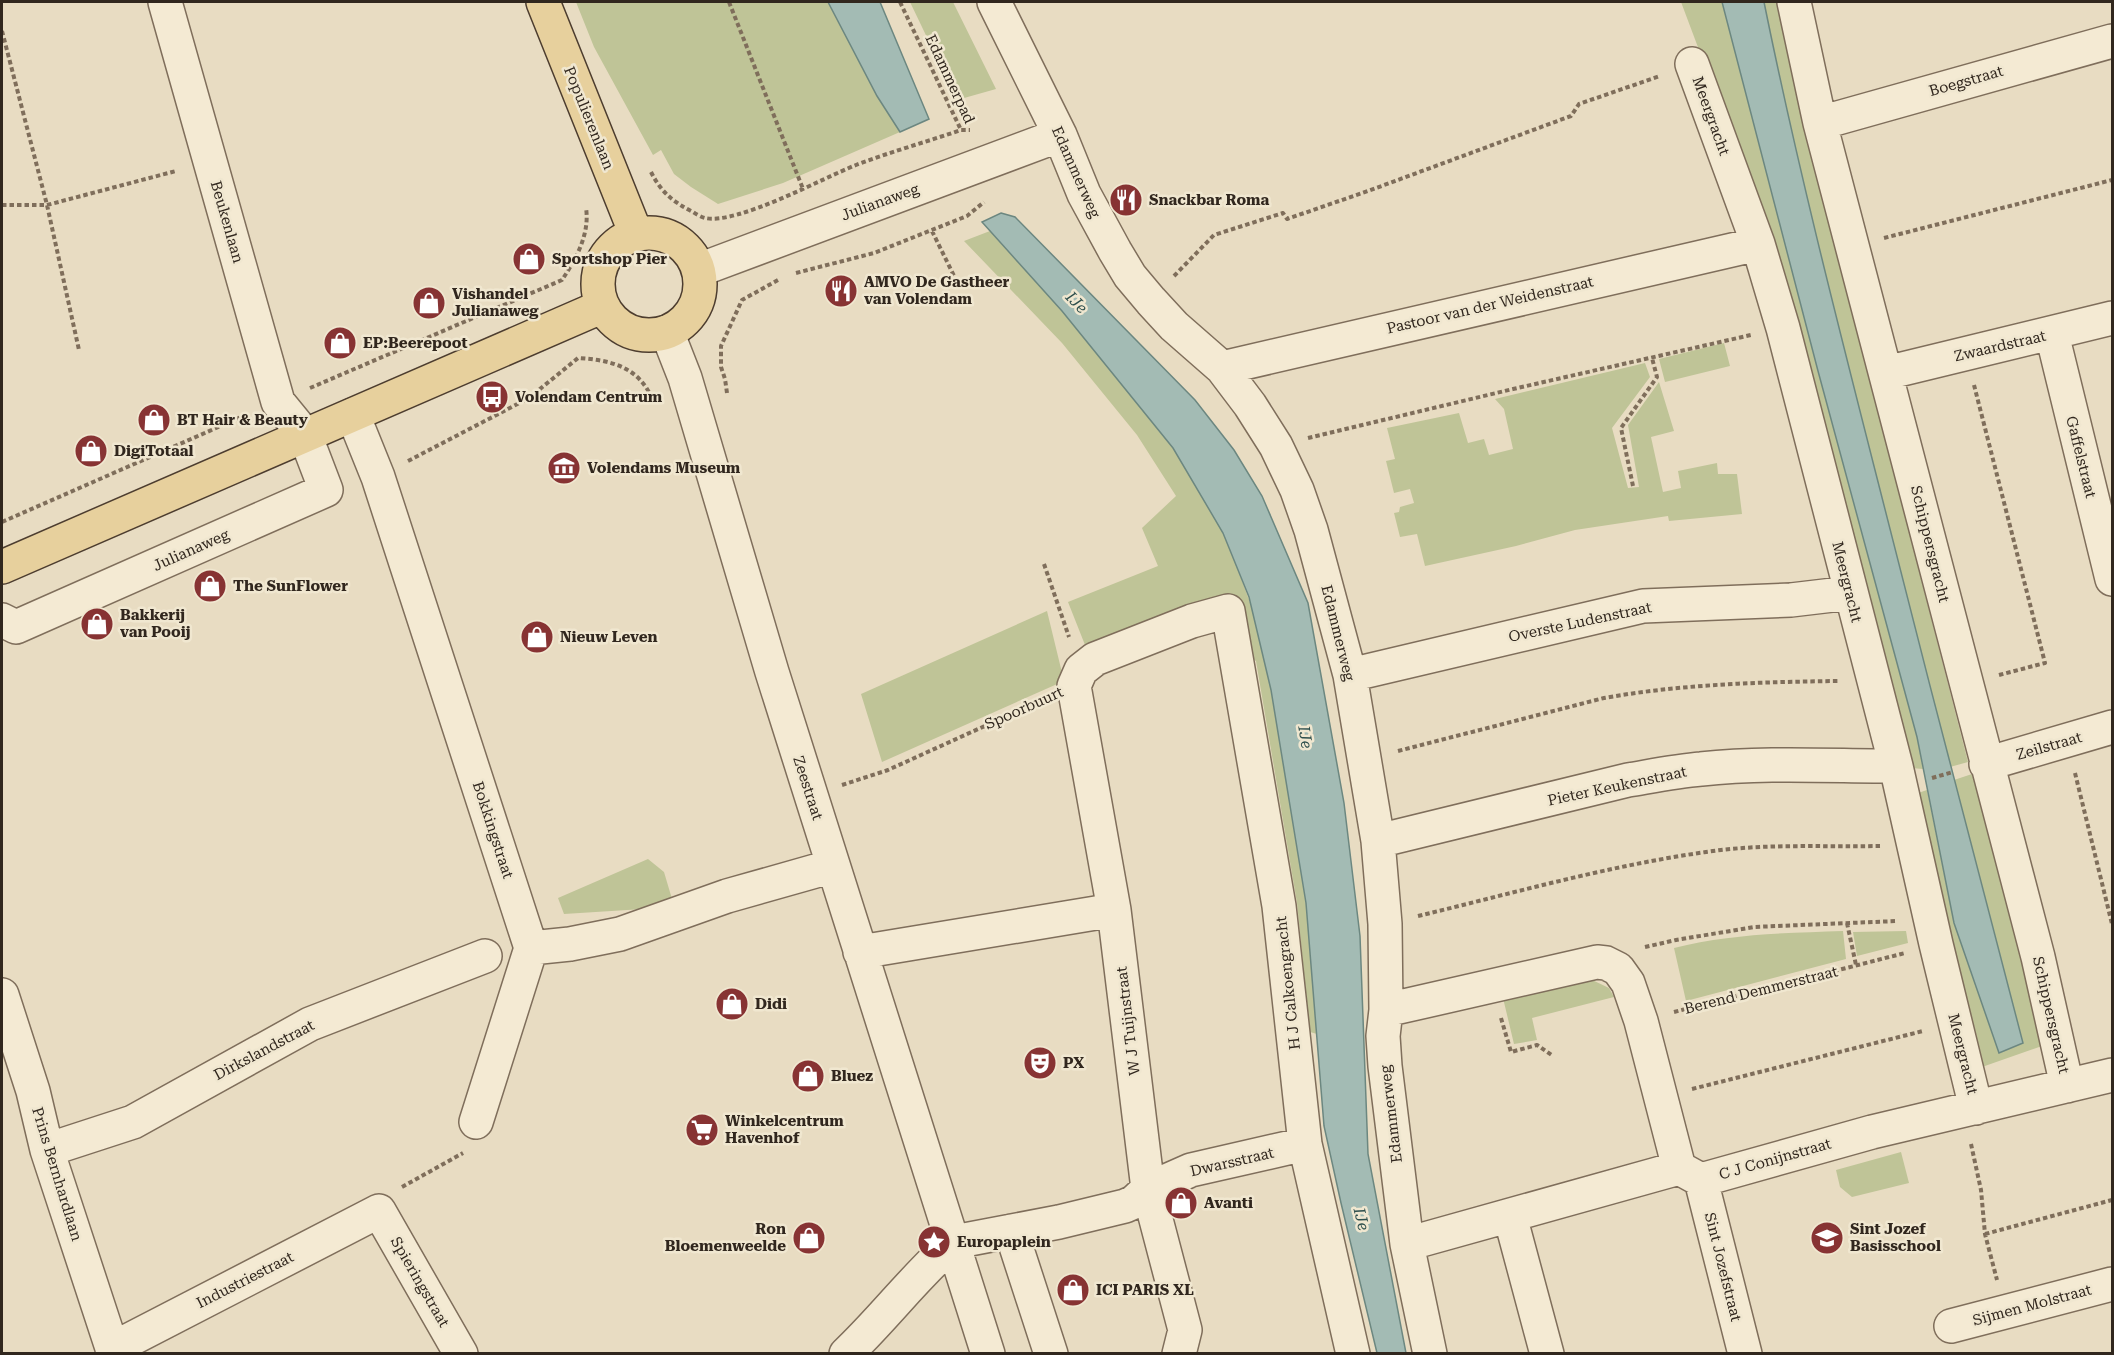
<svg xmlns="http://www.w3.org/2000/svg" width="2114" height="1355" font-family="'Roboto Serif',serif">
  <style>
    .green { fill: #bfc497 }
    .water { fill: #a3bbb4; stroke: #6c8780; stroke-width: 1.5 }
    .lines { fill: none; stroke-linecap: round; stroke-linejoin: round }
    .minor-casing { stroke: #7f6e5b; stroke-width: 36 }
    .major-casing { stroke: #4d3d2f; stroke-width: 36 }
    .path { stroke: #7f6e5b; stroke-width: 4; stroke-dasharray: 4.5 3; stroke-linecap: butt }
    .minor { stroke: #f4ead3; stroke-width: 33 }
    .major { stroke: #e7d09d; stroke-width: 33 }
    .labels { text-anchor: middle; stroke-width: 5; stroke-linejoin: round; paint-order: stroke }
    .street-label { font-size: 15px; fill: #31271e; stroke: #f0e7d0 }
    .poi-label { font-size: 15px; font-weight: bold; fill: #31271e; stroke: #f0e7d0; text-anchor: start }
    .water-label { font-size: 16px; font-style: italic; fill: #2e4f4d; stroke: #f0e7d0 }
  </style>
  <rect width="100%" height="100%" fill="#e8dcc2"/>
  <path class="green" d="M 576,2 L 828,2 L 877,96 L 900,132 L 783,183 L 718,204 L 691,187 L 674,174 L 661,150 L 653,155 L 594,47 Z
    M 910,2 L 953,2 L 996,89 L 957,100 Z
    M 1681,2 L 1722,2 L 1818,371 L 1917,737 L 1923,769 L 1911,768 L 1776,255 Z
    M 1764,2 L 1778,2 L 1813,158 L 1968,762 L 1950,767 C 1886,513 1817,259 1764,2 Z
    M 990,231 L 1062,311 L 1173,448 L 1208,504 L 1223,533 L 1235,562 L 1255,616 L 1271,690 L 1306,903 L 1317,1034 L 1310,1032 L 1297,903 L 1256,661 L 1247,655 L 1237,601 L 1087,650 L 1068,602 L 1158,566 L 1142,528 L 1176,496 L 1137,435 L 1062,343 L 964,241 Z
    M 1724,343 L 1730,366 L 1665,382 L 1659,359 Z
    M 1645,363 L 1650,377 L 1612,428 L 1628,488 L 1639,487 L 1628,425 L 1659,382 L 1674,431 L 1651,437 L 1663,492 L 1681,488 L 1678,471 L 1717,463 L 1718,474 L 1737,474 L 1742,514 L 1669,521 L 1668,516 L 1575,530 L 1516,546 L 1425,566 L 1417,534 L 1400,537 L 1394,513 L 1399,512 L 1400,507 L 1414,503 L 1410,489 L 1394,493 L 1386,461 L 1395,459 L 1387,428 L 1459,413 L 1468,443 L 1484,439 L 1489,455 L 1513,449 L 1504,409 L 1495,399 Z
    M 1047,611 L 1064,681 L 882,762 L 861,694 Z
    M 1972,774 L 2045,1045 L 1982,1067 L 1976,1043 L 1977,1037 L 1946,922 L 1918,793 L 1927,790 L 1954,923 L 1999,1053 L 2023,1043 L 1954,780 Z
    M 648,859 L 664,872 L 672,899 L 643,909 L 564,914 L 558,898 Z
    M 1843,931 L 1846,959 L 1686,1001 L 1674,948 C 1729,934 1786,933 1843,931 Z
    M 1906,931 L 1908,943 L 1857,956 L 1853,932 Z
    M 1588,978 L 1609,988 L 1614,997 L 1532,1018 L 1537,1040 L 1514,1044 L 1503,998 Z
    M 1901,1152 L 1909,1183 L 1852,1197 L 1840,1187 L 1836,1170 Z"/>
  <path class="water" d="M 828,2 L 880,2 L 929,119 L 900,132 L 877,96 Z
    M 1722,2 L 1764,2 C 1796,160 1836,317 1876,474 C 1924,664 1973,853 2023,1043 L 1999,1053 L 1954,923 L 1917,737 L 1818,371 Z
    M 1001,213 L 1015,217 L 1195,400 L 1234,450 L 1262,496 L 1308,603 L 1344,803 L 1360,936 L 1368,1154 L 1406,1353 L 1377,1353 L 1341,1203 L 1324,1126 L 1306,903 L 1271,690 L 1249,597 L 1223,533 L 1173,448 L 1062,311 L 982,222 Z"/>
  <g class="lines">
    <g class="minor-casing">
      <path id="minor" d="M 994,2 L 1060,135 L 1084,194 L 1115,251 L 1130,276 L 1151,301 L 1174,326 L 1222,368 L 1250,405 L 1276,446 L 1297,490 L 1311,530 L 1350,675 L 1378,841 L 1385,924 L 1386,1010 L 1383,1036 L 1385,1066 L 1407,1244 L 1430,1354
        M 1794,2 L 1820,123 L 2038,957 L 2067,1086
        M 1692,64 L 1758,244 L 1783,328 L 1896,766 L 1936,944 L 1976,1108
        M 1820,123 L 2112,41
        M 699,270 L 1060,135
        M 667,332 L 685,378 L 772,672 L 988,1354
        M 2052,334 L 2112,579
        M 1222,368 L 1758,244
        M 1886,373 L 2112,318
        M 353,415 L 378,477 L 531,948
        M 2,620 L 16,627 L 326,490 L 305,435 L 278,402 L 165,2
        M 1350,675 L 1643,606 L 1791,600 L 1850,593
        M 1986,764 L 2112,727
        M 1378,841 L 1628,780 C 1652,776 1677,771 1701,769 C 1765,762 1831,766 1896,766
        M 531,948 L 570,944 L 620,934 L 727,896 L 833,866
        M 860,952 L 1114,910
        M 2,995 L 33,1091 L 47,1150 L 114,1354
        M 1386,1010 L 1597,962 L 1606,963 L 1618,969 L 1628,983 L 1641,1021 L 1679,1168
        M 476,1122 L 531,948
        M 47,1150 L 133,1122 L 310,1024 L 485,956
        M 1701,1180 L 1745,1354
        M 1510,1216 L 1547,1354
        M 1011,1231 L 1051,1354
        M 954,1242 L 1059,1222 L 1125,1206 L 1134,1202 L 1148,1189 L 1191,1170 L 1305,1144
        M 1407,1244 L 1679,1168 L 1701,1180 L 1872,1132 L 2112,1075
        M 1951,1326 L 2112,1284
        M 112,1349 L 379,1211 L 461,1354
        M 846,1354 C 884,1318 915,1276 954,1242
        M 1179,1354 L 1185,1330 L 1148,1189 L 1114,910 L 1074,686 L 1081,670 L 1095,659 L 1192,621 L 1228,611 L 1279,906 L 1305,1144 L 1353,1354"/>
    </g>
    <g class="major-casing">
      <path id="major" d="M 543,2 L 636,234
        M598 284a51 51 0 1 1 102 0a51 51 0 1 1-102 0Z
        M 2,567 L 603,306"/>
    </g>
    <path class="path" d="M 729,2 L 803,189
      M 900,2 L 961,130
      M 2,31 L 47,205 L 79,350
      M 651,172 C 661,192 673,202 693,212 C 696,214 701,217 705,218 C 737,225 823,178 856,165 C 890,152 926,142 961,130 L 970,130
      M 2,205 L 47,205 L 176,171
      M 932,231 L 955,278
      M 1884,238 L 2112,180
      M 796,273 L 874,253 L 967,216 L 984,202
      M 1174,276 L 1214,235 L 1283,213 L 1287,219 L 1368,191 L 1571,116 L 1579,104 L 1660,76
      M 1974,385 L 2045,663 L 1999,675
      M 310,388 L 562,280 C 576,259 590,234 586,208
      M 727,393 L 725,379 L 721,367 L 721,346 L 742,300 L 778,280
      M 1308,438 L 1513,389 L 1751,335
      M 408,461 L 529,398 L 578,358 C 611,360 640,367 653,401
      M 1633,486 L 1621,428 L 1657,377 L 1652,358
      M 2,522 L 248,414
      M 1044,564 L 1069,637
      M 1398,751 L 1604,698 C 1683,684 1760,682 1839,681
      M 2075,773 L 2112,924
      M 1932,778 L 1953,772
      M 842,785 L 888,770 L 1042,700
      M 1418,916 C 1518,892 1618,863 1721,850 C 1773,844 1827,847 1880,846
      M 1847,923 L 1856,965
      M 1645,947 L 1676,940 L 1754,927 L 1897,921
      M 1674,1012 L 1905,953
      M 1501,1018 L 1511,1052 L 1537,1045 L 1553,1056
      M 1692,1089 L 1923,1031
      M 1971,1144 L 1981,1190 L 1985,1234 L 1997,1280
      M 402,1187 L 463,1153
      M 1985,1234 L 2112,1200"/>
    <use href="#minor" class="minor"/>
    <use href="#major" class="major"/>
  </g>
  <defs>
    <g id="restaurant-disc" transform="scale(1.725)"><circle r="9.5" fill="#873333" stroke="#f0e7d0"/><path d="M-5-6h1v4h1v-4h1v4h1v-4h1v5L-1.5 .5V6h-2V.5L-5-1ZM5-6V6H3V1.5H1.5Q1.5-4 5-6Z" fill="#fff"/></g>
    <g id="shop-disc" transform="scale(1.725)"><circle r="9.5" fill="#873333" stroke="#f0e7d0"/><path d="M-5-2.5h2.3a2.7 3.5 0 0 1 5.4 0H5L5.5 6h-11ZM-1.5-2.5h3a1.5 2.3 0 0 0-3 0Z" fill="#fff"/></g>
    <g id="bus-disc" transform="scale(1.725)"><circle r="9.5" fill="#873333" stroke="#f0e7d0"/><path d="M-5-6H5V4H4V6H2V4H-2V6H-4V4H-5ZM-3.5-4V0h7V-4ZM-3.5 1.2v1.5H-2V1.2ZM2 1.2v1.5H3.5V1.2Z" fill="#fff"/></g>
    <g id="museum-disc" transform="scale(1.725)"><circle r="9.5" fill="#873333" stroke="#f0e7d0"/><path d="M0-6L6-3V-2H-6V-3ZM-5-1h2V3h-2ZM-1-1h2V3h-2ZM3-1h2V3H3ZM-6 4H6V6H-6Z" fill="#fff"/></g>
    <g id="theatre-disc" transform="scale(1.725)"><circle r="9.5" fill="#873333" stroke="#f0e7d0"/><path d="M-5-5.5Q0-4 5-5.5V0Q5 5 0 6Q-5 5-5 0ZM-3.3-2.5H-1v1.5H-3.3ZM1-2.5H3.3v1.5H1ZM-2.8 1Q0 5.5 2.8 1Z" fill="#fff"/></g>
    <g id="supermarket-disc" transform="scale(1.725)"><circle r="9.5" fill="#873333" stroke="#f0e7d0"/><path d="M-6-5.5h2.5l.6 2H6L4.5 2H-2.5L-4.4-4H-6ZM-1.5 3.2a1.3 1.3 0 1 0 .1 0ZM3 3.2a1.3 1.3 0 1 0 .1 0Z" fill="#fff"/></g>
    <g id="school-disc" transform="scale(1.725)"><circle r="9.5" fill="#873333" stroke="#f0e7d0"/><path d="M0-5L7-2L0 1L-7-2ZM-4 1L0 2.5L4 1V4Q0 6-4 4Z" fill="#fff"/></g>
    <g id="sight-disc" transform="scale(1.725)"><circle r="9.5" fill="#873333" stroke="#f0e7d0"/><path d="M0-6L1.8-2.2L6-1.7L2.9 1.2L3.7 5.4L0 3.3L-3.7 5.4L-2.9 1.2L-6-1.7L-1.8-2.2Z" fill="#fff"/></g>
  </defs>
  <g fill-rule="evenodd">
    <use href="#restaurant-disc" x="1126" y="200"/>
    <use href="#shop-disc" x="529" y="259"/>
    <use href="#restaurant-disc" x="841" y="291"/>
    <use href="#shop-disc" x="429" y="303"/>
    <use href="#shop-disc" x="340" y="343"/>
    <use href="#bus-disc" x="492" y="397"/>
    <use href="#shop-disc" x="154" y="420"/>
    <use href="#shop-disc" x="91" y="451"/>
    <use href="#museum-disc" x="564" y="468"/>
    <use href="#shop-disc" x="210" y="586"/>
    <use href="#shop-disc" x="97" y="624"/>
    <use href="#shop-disc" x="537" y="637"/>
    <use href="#shop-disc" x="732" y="1004"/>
    <use href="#theatre-disc" x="1040" y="1063"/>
    <use href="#shop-disc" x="808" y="1076"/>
    <use href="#supermarket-disc" x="702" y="1130"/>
    <use href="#shop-disc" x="1181" y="1203"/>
    <use href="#shop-disc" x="809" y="1238"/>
    <use href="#school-disc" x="1827" y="1238"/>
    <use href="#sight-disc" x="934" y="1242"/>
    <use href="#shop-disc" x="1073" y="1290"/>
  </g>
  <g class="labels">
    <g class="street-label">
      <text transform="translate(950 79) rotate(65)" y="5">Edammerpad</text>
      <text transform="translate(1966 81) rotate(-16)" y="5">Boegstraat</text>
      <text transform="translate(1711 116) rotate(70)" y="5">Meergracht</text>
      <text transform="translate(589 118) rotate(68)" y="5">Populierenlaan</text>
      <text transform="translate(1076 172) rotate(66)" y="5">Edammerweg</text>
      <text transform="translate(880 202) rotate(-20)" y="5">Julianaweg</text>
      <text transform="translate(227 222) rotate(74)" y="5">Beukenlaan</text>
      <text transform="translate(1490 305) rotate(-13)" y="5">Pastoor van der Weidenstraat</text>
      <text transform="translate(2000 346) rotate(-13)" y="5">Zwaardstraat</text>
      <text transform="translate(2081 457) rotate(76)" y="5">Gaffelstraat</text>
      <text transform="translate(1930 544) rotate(76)" y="5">Schippersgracht</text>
      <text transform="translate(191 550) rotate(-24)" y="5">Julianaweg</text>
      <text transform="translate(1847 582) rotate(76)" y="5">Meergracht</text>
      <text transform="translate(1580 622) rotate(-12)" y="5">Overste Ludenstraat</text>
      <text transform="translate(1338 633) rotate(76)" y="5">Edammerweg</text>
      <text transform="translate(1024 708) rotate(-24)" y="5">Spoorbuurt</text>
      <text transform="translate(2049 746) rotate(-16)" y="5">Zeilstraat</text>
      <text transform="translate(1617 786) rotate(-12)" y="5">Pieter Keukenstraat</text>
      <text transform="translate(808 788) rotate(72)" y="5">Zeestraat</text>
      <text transform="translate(493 830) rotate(72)" y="5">Bokkingstraat</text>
      <text transform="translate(1288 983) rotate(-96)" y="5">H J Calkoengracht</text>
      <text transform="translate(1761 990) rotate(-14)" y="5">Berend Demmerstraat</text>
      <text transform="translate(2051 1015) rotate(77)" y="5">Schippersgracht</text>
      <text transform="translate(1128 1021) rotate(-97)" y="5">W J Tuijnstraat</text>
      <text transform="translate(264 1050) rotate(-28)" y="5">Dirkslandstraat</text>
      <text transform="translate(1963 1054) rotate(76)" y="5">Meergracht</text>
      <text transform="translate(1391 1114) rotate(-97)" y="5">Edammerweg</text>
      <text transform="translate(1775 1159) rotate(-16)" y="5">C J Conijnstraat</text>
      <text transform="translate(1232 1162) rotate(-13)" y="5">Dwarsstraat</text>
      <text transform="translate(57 1174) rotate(73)" y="5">Prins Bernhardlaan</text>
      <text transform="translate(1723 1267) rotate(76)" y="5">Sint Jozefstraat</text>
      <text transform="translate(245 1280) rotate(-27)" y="5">Industriestraat</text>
      <text transform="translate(420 1282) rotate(60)" y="5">Spieringstraat</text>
      <text transform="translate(2032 1305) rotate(-15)" y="5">Sijmen Molstraat</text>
    </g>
    <g class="poi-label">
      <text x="1149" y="205">Snackbar Roma</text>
      <text x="552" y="264">Sportshop Pier</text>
      <text x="864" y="287">AMVO De Gastheer<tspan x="864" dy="17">van Volendam</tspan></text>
      <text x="452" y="299">Vishandel<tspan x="452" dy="17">Julianaweg</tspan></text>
      <text x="363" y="348">EP:Beerepoot</text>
      <text x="515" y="402">Volendam Centrum</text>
      <text x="177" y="425">BT Hair &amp; Beauty</text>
      <text x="114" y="456">DigiTotaal</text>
      <text x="587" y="473">Volendams Museum</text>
      <text x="233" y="591">The SunFlower</text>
      <text x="120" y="620">Bakkerij<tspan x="120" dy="17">van Pooij</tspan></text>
      <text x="560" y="642">Nieuw Leven</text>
      <text x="755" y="1009">Didi</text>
      <text x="1063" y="1068">PX</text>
      <text x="831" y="1081">Bluez</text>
      <text x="725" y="1126">Winkelcentrum<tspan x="725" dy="17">Havenhof</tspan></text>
      <text x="1204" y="1208">Avanti</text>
      <text x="786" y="1234" text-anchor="end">Ron<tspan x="786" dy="17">Bloemenweelde</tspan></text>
      <text x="1850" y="1234">Sint Jozef<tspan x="1850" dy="17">Basisschool</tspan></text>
      <text x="957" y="1247">Europaplein</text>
      <text x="1096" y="1295">ICI PARIS XL</text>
    </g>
    <g class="water-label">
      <text transform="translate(1077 302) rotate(46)" y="6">IJe</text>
      <text transform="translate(1306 737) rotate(81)" y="6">IJe</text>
      <text transform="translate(1362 1219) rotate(77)" y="6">IJe</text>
    </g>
  </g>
  <rect width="2114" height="1355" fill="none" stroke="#31271e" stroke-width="6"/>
</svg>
